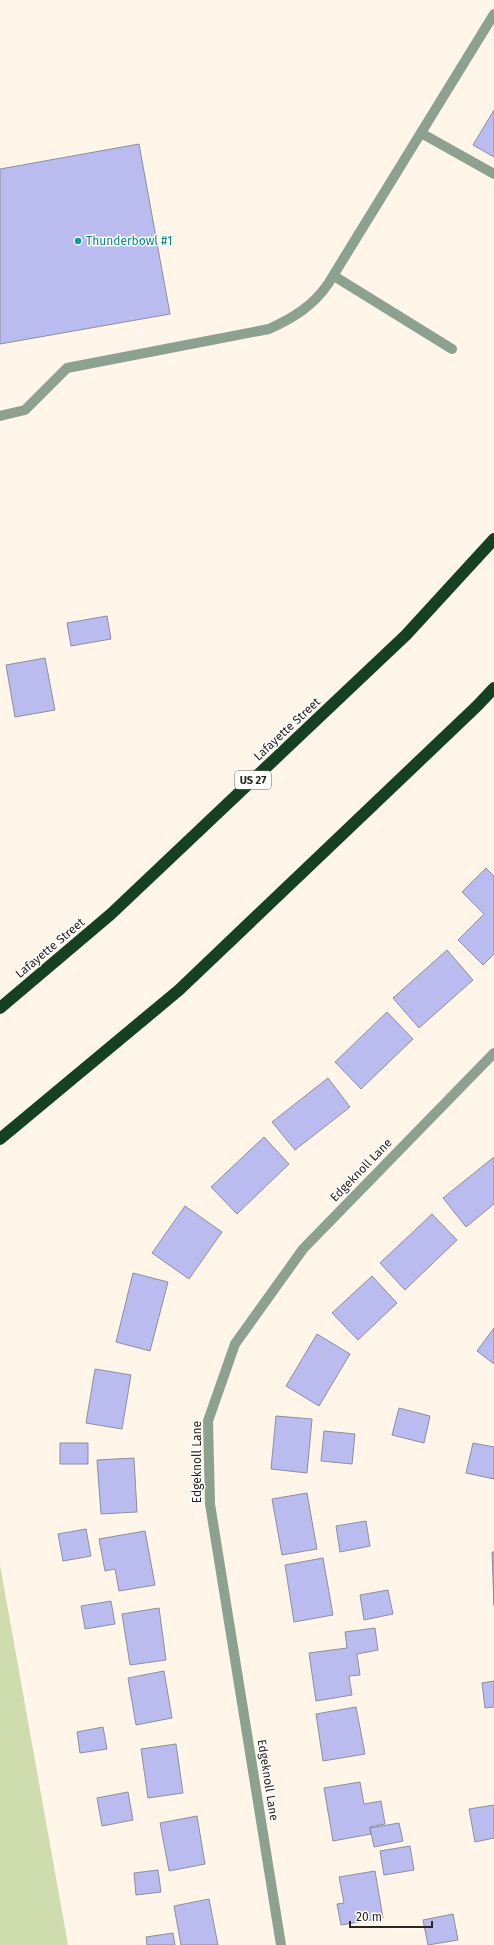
<svg xmlns="http://www.w3.org/2000/svg" width="494" height="1945" font-family="'Fira Sans',sans-serif">
  <style>
    .green { fill: #cedcae }
    .building { fill: #babcef; stroke: #8d8e9e }
    .lines { fill: none; stroke-linecap: round; stroke-linejoin: round }
    .lane { stroke: #8da190; stroke-width: 10 }
    .street { stroke: #8da190; stroke-width: 10 }
    .highway { stroke: #154122; stroke-width: 12 }
    .culture-dot { fill: #0f9aa8; stroke: #fff; stroke-width: 1.5 }
    .labels { text-anchor: middle; stroke-width: 3; stroke-linejoin: round; paint-order: stroke }
    .shield { fill: #fff; stroke: #6a6763; stroke-width: 1 }
    .shield-label { font-size: 11px; font-weight: bold; fill: #2a2620 }
    .culture-label { font-size: 12px; fill: #0d838f; stroke: #fff; text-anchor: start }
    .street-label { font-size: 12px; fill: #2a2620; stroke: #fff }
  </style>
  <rect width="100%" height="100%" fill="#fff5e9"/>
  <path class="green" d="M 0,1565 L 68,1945 L 0,1945 Z"/>
  <path class="building" d="M 494,110 L 494,157 L 473,145 Z
    M 139,144 L 170,314 L 0,344 L 0,169 Z
    M 107,616 L 111,639 L 71,646 L 67,623 Z
    M 45,658 L 55,710 L 15,717 L 6,665 Z
    M 486,868 L 494,876 L 494,954 L 483,965 L 458,940 L 484,914 L 462,892 Z
    M 447,950 L 473,980 L 419,1028 L 393,998 Z
    M 387,1012 L 413,1039 L 361,1089 L 335,1062 Z
    M 328,1078 L 350,1107 L 295,1150 L 272,1122 Z
    M 264,1137 L 289,1164 L 237,1214 L 211,1187 Z
    M 494,1157 L 494,1204 L 466,1227 L 443,1198 Z
    M 185,1206 L 222,1232 L 189,1279 L 152,1253 Z
    M 432,1214 L 457,1240 L 405,1290 L 380,1263 Z
    M 133,1273 L 168,1282 L 150,1351 L 116,1342 Z
    M 372,1276 L 397,1303 L 358,1340 L 332,1313 Z
    M 494,1328 L 494,1364 L 477,1351 Z
    M 317,1334 L 350,1354 L 319,1406 L 286,1386 Z
    M 95,1369 L 131,1375 L 122,1429 L 86,1423 Z
    M 399,1408 L 430,1416 L 424,1443 L 392,1435 Z
    M 276,1416 L 312,1419 L 307,1473 L 271,1469 Z
    M 324,1431 L 355,1434 L 352,1464 L 321,1461 Z
    M 60,1443 L 88,1443 L 88,1464 L 60,1464 Z
    M 473,1443 L 494,1447 L 494,1479 L 466,1473 Z
    M 134,1458 L 137,1512 L 101,1514 L 97,1460 Z
    M 307,1493 L 317,1549 L 282,1555 L 272,1499 Z
    M 366,1521 L 370,1546 L 340,1552 L 336,1526 Z
    M 86,1529 L 91,1556 L 63,1561 L 58,1534 Z
    M 145,1531 L 155,1585 L 119,1591 L 115,1569 L 105,1571 L 99,1539 Z
    M 492,1552 L 494,1552 L 494,1606 Z
    M 323,1558 L 333,1615 L 294,1622 L 285,1565 Z
    M 388,1590 L 393,1614 L 364,1620 L 360,1595 Z
    M 111,1601 L 115,1624 L 85,1629 L 81,1606 Z
    M 159,1608 L 166,1660 L 130,1665 L 122,1614 Z
    M 375,1628 L 378,1650 L 357,1654 L 360,1675 L 349,1676 L 352,1695 L 316,1701 L 309,1653 L 347,1648 L 345,1632 Z
    M 164,1671 L 172,1718 L 136,1725 L 128,1678 Z
    M 494,1681 L 494,1707 L 485,1708 L 482,1683 Z
    M 356,1707 L 365,1754 L 323,1761 L 316,1714 Z
    M 103,1727 L 107,1749 L 80,1753 L 77,1732 Z
    M 176,1744 L 183,1793 L 148,1798 L 141,1749 Z
    M 360,1782 L 364,1804 L 381,1801 L 385,1824 L 370,1827 L 371,1834 L 333,1841 L 324,1788 Z
    M 128,1792 L 133,1820 L 102,1826 L 97,1798 Z
    M 494,1805 L 494,1838 L 475,1842 L 469,1809 Z
    M 197,1816 L 205,1864 L 169,1871 L 160,1823 Z
    M 399,1823 L 403,1841 L 374,1847 L 370,1828 Z
    M 410,1846 L 414,1870 L 384,1875 L 380,1851 Z
    M 158,1870 L 161,1892 L 136,1895 L 134,1873 Z
    M 375,1871 L 383,1918 L 341,1925 L 337,1904 L 344,1903 L 339,1877 Z
    M 209,1899 L 218,1945 L 181,1945 L 174,1906 Z
    M 453,1914 L 458,1940 L 428,1945 L 423,1920 Z
    M 173,1933 L 175,1945 L 147,1945 L 146,1937 Z"/>
  <g class="lines">
    <path class="lane" d="M 421,133 L 494,174
      M 334,276 L 452,349
      M 0,416 L 25,410 L 67,368 L 269,329 C 293,318 313,306 328,284 L 494,14"/>
    <path class="street" d="M 281,1945 L 210,1504 L 208,1421 L 235,1344 L 303,1249 L 494,1053"/>
    <path class="highway" d="M 0,1008 L 111,914 L 406,635 L 494,539
      M 0,1139 L 179,990 L 477,706 L 494,688"/>
  </g>
  <circle class="culture-dot" cx="78" cy="241" r="4"/>
  <g class="labels">
    <rect class="shield" x="235" y="771" width="36" height="18" rx="3"/>
    <g class="shield-label">
      <text x="253" y="784">US 27</text>
    </g>
    <g class="culture-label">
      <text x="86" y="245">Thunderbowl #1</text>
    </g>
    <g class="street-label">
      <text transform="translate(287 729) rotate(-43)" y="4">Lafayette Street</text>
      <text transform="translate(50 948) rotate(-40)" y="4">Lafayette Street</text>
      <text transform="translate(361 1170) rotate(-46)" y="4">Edgeknoll Lane</text>
      <text transform="translate(197 1462) rotate(-90)" y="4">Edgeknoll Lane</text>
      <text transform="translate(268 1780) rotate(81)" y="4">Edgeknoll Lane</text>
    </g>
  </g>
  <path d="M350 1921v6h82v-6" fill="none" stroke="#2a2620" stroke-width="2"/>
  <text x="356" y="1921" font-size="12" fill="#2a2620" stroke="#ffffff" stroke-width="3" paint-order="stroke">20 m</text>
</svg>
